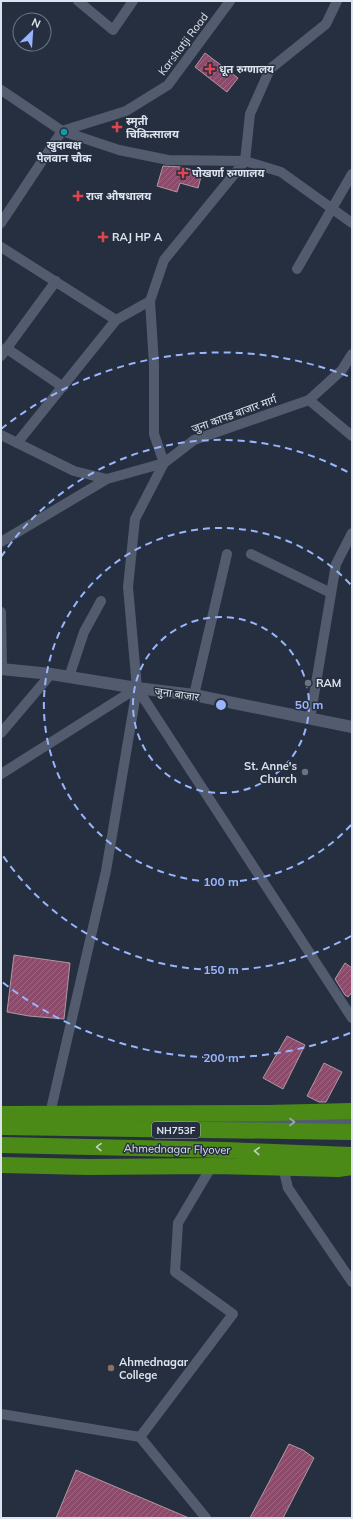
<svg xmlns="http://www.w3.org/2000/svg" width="353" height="1519" font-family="Mulish,'Noto Sans Devanagari',sans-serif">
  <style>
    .building { fill: url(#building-hatch); stroke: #b098a2 }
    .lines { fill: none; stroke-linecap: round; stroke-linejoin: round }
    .minor { stroke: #525c6e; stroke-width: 10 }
    .tertiary { stroke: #525c6e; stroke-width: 12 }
    .trunk { stroke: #4b8a17; stroke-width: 16 }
    .oneway { stroke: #9ea6b4 }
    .oneway2 { stroke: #c0d1c3 }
    .ring { fill: none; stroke: #98b5fd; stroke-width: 2; stroke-dasharray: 7 5 }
    .health-dot { fill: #e0444e; stroke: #262f3f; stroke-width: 1.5 }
    .culture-dot { fill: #0f9aa8; stroke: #262f3f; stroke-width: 1.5 }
    .worship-dot { fill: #6b7280; stroke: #262f3f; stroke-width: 1.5 }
    .education-dot { fill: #8d6e63; stroke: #262f3f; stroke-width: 1.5 }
    .labels { text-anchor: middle; stroke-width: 3; stroke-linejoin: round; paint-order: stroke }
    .shield { fill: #262f3f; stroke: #a6adba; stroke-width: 1 }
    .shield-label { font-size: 10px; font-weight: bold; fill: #dde3ee }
    .street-label { font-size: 11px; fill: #dde3ee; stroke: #262f3f }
    .poi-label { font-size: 11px; font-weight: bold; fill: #dde3ee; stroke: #262f3f; text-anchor: start }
    .centre { fill: #98b5fd; stroke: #262f3f; stroke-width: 2 }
    .ring-label { font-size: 12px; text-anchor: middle; font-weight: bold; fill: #98b5fd; stroke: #262f3f; stroke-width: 3; stroke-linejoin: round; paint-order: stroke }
  </style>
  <defs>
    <pattern id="building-hatch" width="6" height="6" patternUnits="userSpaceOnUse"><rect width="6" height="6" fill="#8d4b6b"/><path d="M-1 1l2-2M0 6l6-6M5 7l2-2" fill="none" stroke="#9d6580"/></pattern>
  </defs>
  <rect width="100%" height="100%" fill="#262f3f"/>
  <path class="building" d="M 205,53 L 238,78 L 227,92 L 195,67 Z
    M 163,166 L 182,167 L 202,173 L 198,188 L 180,183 L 177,192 L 157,186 Z
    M 14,955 L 70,963 L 64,1019 L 29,1016 L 7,1012 Z
    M 345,963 L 352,968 L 352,992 L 348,997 L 345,995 L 335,979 Z
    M 287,1036 L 305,1045 L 283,1089 L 263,1078 Z
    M 324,1063 L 342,1072 L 326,1102 L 319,1102 L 307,1096 Z
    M 289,1444 L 303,1450 L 314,1458 L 283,1518 L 250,1518 Z
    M 76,1470 L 189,1518 L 56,1518 Z"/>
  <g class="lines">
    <path class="minor" d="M 78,1 L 113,30 L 133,1
      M 1,90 L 62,131 L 119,150 L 168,160 L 245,161 L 281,172 L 352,223
      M 62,131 L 126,111 L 168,85 L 230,1
      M 1,223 L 62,131
      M 1,247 L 116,320 L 17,443
      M 297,269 L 352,174
      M 116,320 L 150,301
      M 6,348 L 63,387
      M 1,356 L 56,281
      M 309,400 L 352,436
      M 1,435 L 74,471 L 107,479 L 164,463 L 194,440 L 309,400 L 342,370 L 352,354
      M 1,542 L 107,479
      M 251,554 L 331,593
      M 1,612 L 2,669
      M 69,677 L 84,632 L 101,601
      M 194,695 L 227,554
      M 310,719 L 336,564 L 352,533
      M 1,733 L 51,674
      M 1,774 L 137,688 L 128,587 L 135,519 L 164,463 L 154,434 L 154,365 L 150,301 L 164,260 L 245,161 L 250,114 L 270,69 L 326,24 L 337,1
      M 49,1118 L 106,871 L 137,688 L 352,1018
      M 282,1163 L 288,1188 L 352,1282
      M 1,1414 L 140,1437 L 233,1314 L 175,1272 L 178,1223 L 213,1164
      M 140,1437 L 206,1518"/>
    <path class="tertiary" d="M 1,669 L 51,674 L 137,688 L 194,695 L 352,727
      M 152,1121 L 352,1122"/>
    <path class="trunk" d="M 1,1114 L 268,1113 L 352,1111
      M 1,1127 L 352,1132
      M 1,1145 L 225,1150 L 352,1155
      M 1,1165 L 88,1167 L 214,1166 L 338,1169 L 352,1167"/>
  </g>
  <defs><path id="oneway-chevron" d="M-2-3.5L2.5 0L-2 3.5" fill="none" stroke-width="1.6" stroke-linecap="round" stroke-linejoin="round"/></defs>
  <use class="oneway" href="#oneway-chevron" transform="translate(292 1122)"/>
  <g class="oneway2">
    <use href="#oneway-chevron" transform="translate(99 1147) rotate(-179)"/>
    <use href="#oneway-chevron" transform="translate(257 1151) rotate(-177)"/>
  </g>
  <g class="ring">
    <circle cx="221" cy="705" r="88"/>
    <path d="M351 825A177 177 0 1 1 351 585"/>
    <path d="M351 936A265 265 0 0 1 1 853M1 557A265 265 0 0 1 351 474"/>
    <path d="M350 1033A353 353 0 0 1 1 981M1 429A353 353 0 0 1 350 377"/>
  </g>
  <g class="health-dot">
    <path d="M208 63h4v4h4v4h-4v4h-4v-4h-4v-4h4z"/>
    <path d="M115 121h4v4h4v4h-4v4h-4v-4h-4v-4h4z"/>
    <path d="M181 167h4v4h4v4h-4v4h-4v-4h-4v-4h4z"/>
    <path d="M76 190h4v4h4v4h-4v4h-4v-4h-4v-4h4z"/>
    <path d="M101 231h4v4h4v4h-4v4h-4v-4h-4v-4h4z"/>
  </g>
  <circle class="culture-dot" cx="64" cy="132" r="4"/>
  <g class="worship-dot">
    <circle cx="308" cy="683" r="4"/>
    <circle cx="305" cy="772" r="4"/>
  </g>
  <circle class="education-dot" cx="111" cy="1368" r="4"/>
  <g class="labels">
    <rect class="shield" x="152" y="1122" width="48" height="16" rx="3"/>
    <g class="shield-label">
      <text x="176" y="1134">NH753F</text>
    </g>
    <g class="street-label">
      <text transform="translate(183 44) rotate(-53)" y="4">Karshatji Road</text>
      <text transform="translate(234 414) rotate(-20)" y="4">जुना कापड बाजार मार्ग</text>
      <text transform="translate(177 694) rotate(8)" y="4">जुना बाजार</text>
      <text transform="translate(177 1149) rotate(1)" y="4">Ahmednagar Flyover</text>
    </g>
    <g class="poi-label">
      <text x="219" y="73">धूत रुग्णालय</text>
      <text x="126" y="125">स्मृती<tspan x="126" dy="13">चिकित्सालय</tspan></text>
      <text x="64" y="149" text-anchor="middle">खुदाबक्ष<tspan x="64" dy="13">पैलवान चौक</tspan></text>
      <text x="192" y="177">पोखर्णा रुग्णालय</text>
      <text x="86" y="200">राज औषधालय</text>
      <text x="112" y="241">RAJ HP A</text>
      <text x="316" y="687">RAM</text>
      <text x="297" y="770" text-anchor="end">St. Anne's<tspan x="297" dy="13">Church</tspan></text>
      <text x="119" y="1366">Ahmednagar<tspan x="119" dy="13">College</tspan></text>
    </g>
  </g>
  <circle cx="221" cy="705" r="6" class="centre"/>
  <g class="ring-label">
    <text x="309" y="709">50 m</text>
    <text x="221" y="886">100 m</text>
    <text x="221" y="974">150 m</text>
    <text x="221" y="1062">200 m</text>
  </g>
  <rect width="353" height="1519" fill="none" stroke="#dde3ee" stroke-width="4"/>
  <g transform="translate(32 32) rotate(25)"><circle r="19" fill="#262f3f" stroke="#6f7785"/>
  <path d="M0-3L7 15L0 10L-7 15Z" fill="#98b5fd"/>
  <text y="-6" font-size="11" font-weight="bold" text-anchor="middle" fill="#dde3ee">N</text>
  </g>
</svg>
